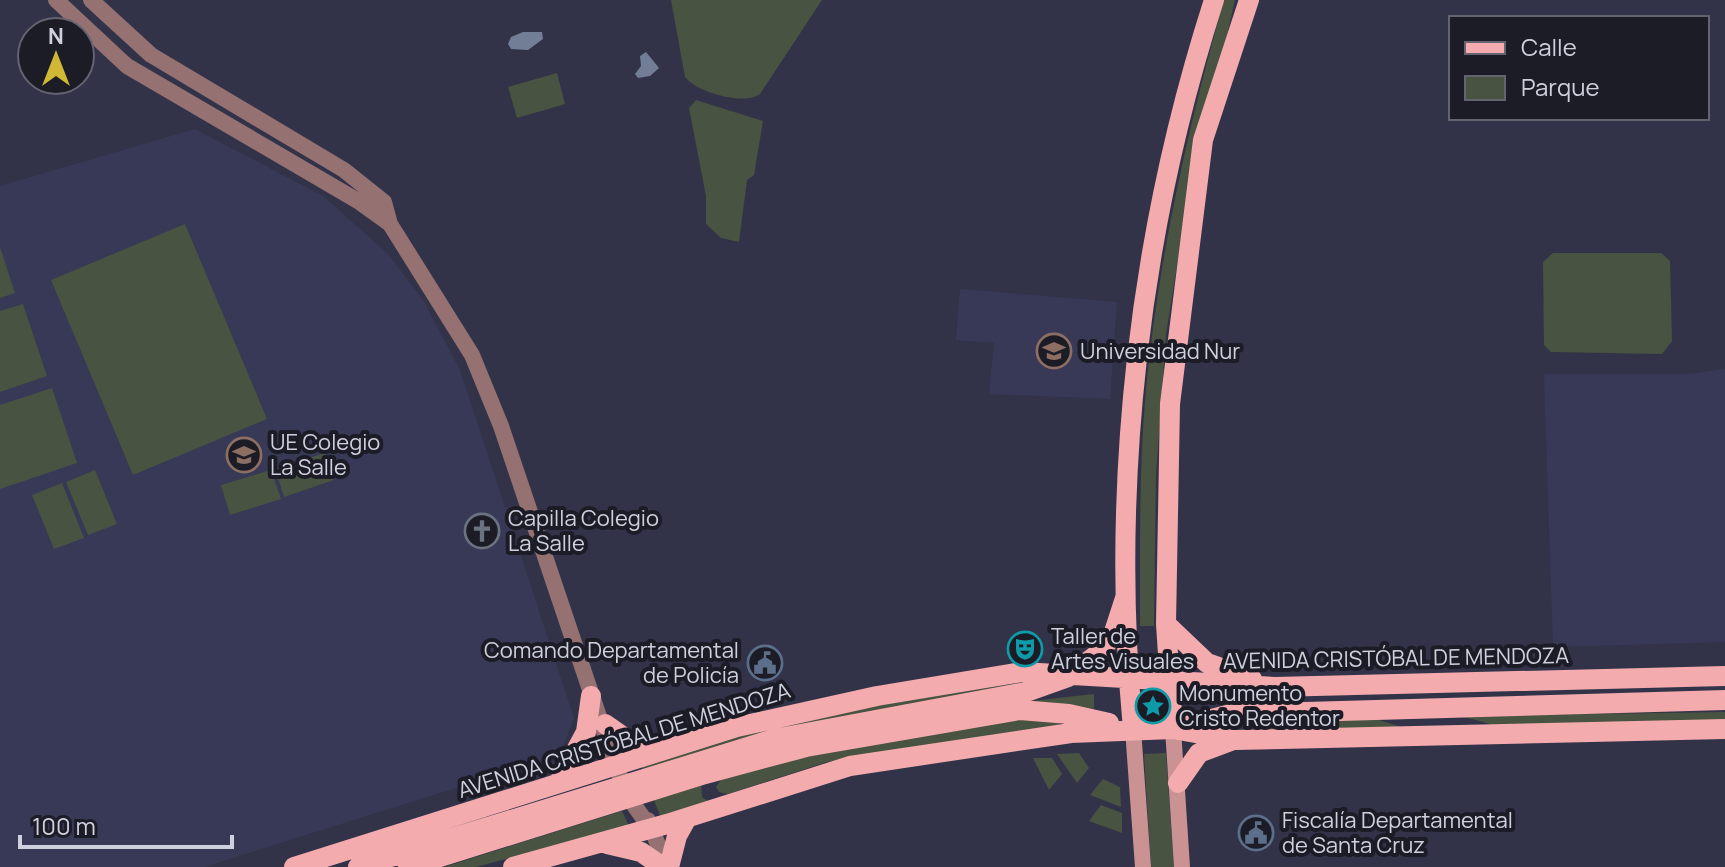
<svg xmlns="http://www.w3.org/2000/svg" width="1725" height="867" font-family="Manrope,sans-serif">
  <style>
    .built { fill: #383956 }
    .green { fill: #485341 }
    .water { fill: #717e96 }
    .lines { fill: none; stroke-linecap: round; stroke-linejoin: round }
    .tertiary { stroke: #957172; stroke-width: 16 }
    .secondary { stroke: #ca9293; stroke-width: 16 }
    .primary { stroke: #f3abad; stroke-width: 20 }
    .labels { text-anchor: middle; stroke-width: 8; stroke-linejoin: round; paint-order: stroke }
    .poi-label { font-size: 22px; fill: #cfd0de; stroke: #1b1c26; text-anchor: start }
    .street-label { font-size: 22px; fill: #cfd0de; stroke: #1b1c26 }
  </style>
  <rect width="100%" height="100%" fill="#323349"/>
  <path class="built" d="M 195,129 L 323,196 L 388,254 L 423,300 L 460,370 L 574,718 L 564,744 L 545,760 L 204,867 L 0,867 L 0,186 Z
    M 960,289 L 1117,302 L 1110,399 L 989,394 L 994,343 L 956,340 Z
    M 1725,369 L 1725,642 L 1553,647 L 1544,374 L 1689,374 Z"/>
  <path class="green" d="M 671,0 L 822,0 L 760,94 C 744,106 696,92 685,77 Z
    M 1224,0 L 1235,0 L 1183,229 L 1166,334 L 1156,476 L 1154,626 L 1140,626 C 1140,551 1139,475 1145,400 C 1157,264 1187,131 1224,0 Z
    M 557,73 L 565,104 L 517,118 L 508,87 Z
    M 696,100 L 763,121 L 754,175 L 747,180 L 739,242 L 721,238 L 706,224 L 706,196 L 689,108 Z
    M 185,224 L 267,419 L 133,475 L 51,280 Z
    M 0,247 L 15,293 L 0,298 Z
    M 1553,253 L 1661,253 L 1670,261 L 1672,341 L 1662,354 L 1551,352 L 1544,345 L 1543,262 Z
    M 23,304 L 47,376 L 0,392 L 0,311 Z
    M 52,388 L 77,463 L 0,489 L 0,405 Z
    M 325,453 L 334,480 L 284,497 L 275,469 Z
    M 95,470 L 117,524 L 88,535 L 66,482 Z
    M 271,470 L 281,499 L 230,515 L 221,485 Z
    M 62,483 L 84,538 L 54,549 L 32,495 Z
    M 1025,682 L 1028,683 L 643,771 L 641,765 L 736,734 L 822,714 Z
    M 1094,694 L 1094,709 L 1031,701 Z
    M 1725,712 L 1725,720 L 1501,727 L 1461,716 Z
    M 1027,716 L 1058,721 L 1059,725 L 827,762 L 728,794 L 719,792 L 716,787 L 723,777 L 793,757 Z
    M 1376,719 L 1408,729 L 1258,733 L 1273,720 Z
    M 1079,753 L 1089,768 L 1077,783 L 1057,754 Z
    M 1166,753 L 1174,867 L 1151,867 L 1144,754 Z
    M 1033,758 L 1052,758 L 1062,774 L 1049,790 Z
    M 1103,779 L 1120,787 L 1121,807 L 1090,795 Z
    M 701,783 L 702,797 L 709,802 L 661,818 L 653,798 Z
    M 1101,805 L 1122,813 L 1122,833 L 1089,821 Z
    M 622,811 L 629,826 L 476,867 L 444,867 Z"/>
  <path class="water" d="M 523,32 L 542,32 L 543,39 L 528,50 L 511,49 L 508,44 L 511,37 Z
    M 646,52 L 659,68 L 650,76 L 638,78 L 635,74 L 641,66 L 640,56 Z"/>
  <g class="lines">
    <path class="tertiary" d="M 56,0 L 127,66 L 358,201 L 390,224
      M 91,0 L 151,55 L 344,170 L 384,202 L 390,224 L 472,355 L 501,426 L 615,764 L 629,798 L 651,829
      M 648,820 L 667,867"/>
    <path class="secondary" d="M 1133,729 L 1143,867
      M 1173,729 L 1182,867"/>
    <path class="primary" d="M 1166,624 L 1207,663 L 1252,679
      M 605,724 L 638,747 L 659,751
      M 1181,727 L 1231,714 L 1725,700
      M 1133,729 C 1110,485 1139,233 1214,0
      M 1173,729 L 1166,624 L 1170,404 L 1203,140 L 1249,0
      M 559,782 L 586,732 L 591,696
      M 1178,783 L 1199,753 L 1231,741
      M 607,844 L 641,852 L 663,867
      M 294,867 L 737,727 L 877,696 L 1022,672 L 1275,687 L 1725,676
      M 358,867 L 774,739 L 1026,692 L 1068,677 L 1099,653 L 1113,635 L 1125,598
      M 408,867 L 705,774 L 806,747 L 1020,710 L 1069,714 L 1109,723
      M 513,867 L 667,824 L 850,766 L 1071,733 L 1173,729 L 1234,740 L 1725,729
      M 669,867 L 677,836 L 687,818"/>
  </g>
  <defs>
    <g id="university-ring" transform="scale(1.8)"><circle r="9.5" fill="#1b1c26" stroke="#8d6e63" stroke-width="1.5"/><path d="M0-5L7-2L0 1L-7-2ZM-4 1L0 2.5L4 1V4Q0 6-4 4Z" fill="#8d6e63"/></g>
    <g id="school-ring" transform="scale(1.8)"><circle r="9.5" fill="#1b1c26" stroke="#8d6e63" stroke-width="1.5"/><path d="M0-5L7-2L0 1L-7-2ZM-4 1L0 2.5L4 1V4Q0 6-4 4Z" fill="#8d6e63"/></g>
    <g id="church-ring" transform="scale(1.8)"><circle r="9.5" fill="#1b1c26" stroke="#6b7280" stroke-width="1.5"/><path d="M-1.2-6h2.4v3.5h3.3v2.4h-3.3V6h-2.4V-.1h-3.3v-2.4h3.3Z" fill="#6b7280"/></g>
    <g id="theatre-ring" transform="scale(1.8)"><circle r="9.5" fill="#1b1c26" stroke="#0f9aa8" stroke-width="1.5"/><path d="M-5-5.5Q0-4 5-5.5V0Q5 5 0 6Q-5 5-5 0ZM-3.3-2.5H-1v1.5H-3.3ZM1-2.5H3.3v1.5H1ZM-2.8 1Q0 5.5 2.8 1Z" fill="#0f9aa8"/></g>
    <g id="civic-ring" transform="scale(1.8)"><circle r="9.5" fill="#1b1c26" stroke="#5c6f8a" stroke-width="1.5"/><path d="M-.6-6.5H3V-4.5H.6V-3L4-1V1h2V6H-6V1h2V-1L-.6-3ZM-1.2 2.5V6h2.4V2.5Z" fill="#5c6f8a"/></g>
    <g id="sight-ring" transform="scale(1.8)"><circle r="9.5" fill="#1b1c26" stroke="#0f9aa8" stroke-width="1.5"/><path d="M0-6L1.8-2.2L6-1.7L2.9 1.2L3.7 5.4L0 3.3L-3.7 5.4L-2.9 1.2L-6-1.7L-1.8-2.2Z" fill="#0f9aa8"/></g>
  </defs>
  <g fill-rule="evenodd">
    <use href="#university-ring" x="1054" y="351"/>
    <use href="#school-ring" x="244" y="455"/>
    <use href="#church-ring" x="482" y="531"/>
    <use href="#theatre-ring" x="1025" y="649"/>
    <use href="#civic-ring" x="765" y="663"/>
    <use href="#sight-ring" x="1153" y="706"/>
    <use href="#civic-ring" x="1256" y="833"/>
  </g>
  <g class="labels">
    <g class="poi-label">
      <text x="1080" y="359">Universidad Nur</text>
      <text x="270" y="450">UE Colegio<tspan x="270" dy="25">La Salle</tspan></text>
      <text x="508" y="526">Capilla Colegio<tspan x="508" dy="25">La Salle</tspan></text>
      <text x="1051" y="644">Taller de<tspan x="1051" dy="25">Artes Visuales</tspan></text>
      <text x="739" y="658" text-anchor="end">Comando Departamental<tspan x="739" dy="25">de Policía</tspan></text>
      <text x="1179" y="701">Monumento<tspan x="1179" dy="25">Cristo Redentor</tspan></text>
      <text x="1282" y="828">Fiscalía Departamental<tspan x="1282" dy="25">de Santa Cruz</tspan></text>
    </g>
    <g class="street-label">
      <text transform="translate(1396 658) rotate(-1)" y="8">AVENIDA CRISTÓBAL DE MENDOZA</text>
      <text transform="translate(624 740) rotate(-17)" y="8">AVENIDA CRISTÓBAL DE MENDOZA</text>
    </g>
  </g>
  <rect x="1449" y="16" width="260" height="104" fill="#1b1c26" stroke="#636470" stroke-width="2"/>
  <rect x="1465" y="42" width="40" height="12" fill="#f3abad" stroke="#636470" stroke-width="2"/>
  <text x="1521" y="56" font-size="24" fill="#cfd0de">Calle</text>
  <rect x="1465" y="76" width="40" height="24" fill="#485341" stroke="#636470" stroke-width="2"/>
  <text x="1521" y="96" font-size="24" fill="#cfd0de">Parque</text>
  <g transform="translate(56 56)"><circle r="38" fill="#1b1c26" stroke="#636470" stroke-width="2"/>
  <path d="M0-6L14 30L0 20L-14 30Z" fill="#d1b736"/>
  <text y="-12" font-size="22" font-weight="bold" text-anchor="middle" fill="#cfd0de">N</text>
  </g>
  <path d="M20 835v12h212v-12" fill="none" stroke="#cfd0de" stroke-width="4"/>
  <text x="32" y="835" font-size="24" fill="#cfd0de" stroke="#1b1c26" stroke-width="6" paint-order="stroke">100 m</text>
</svg>
